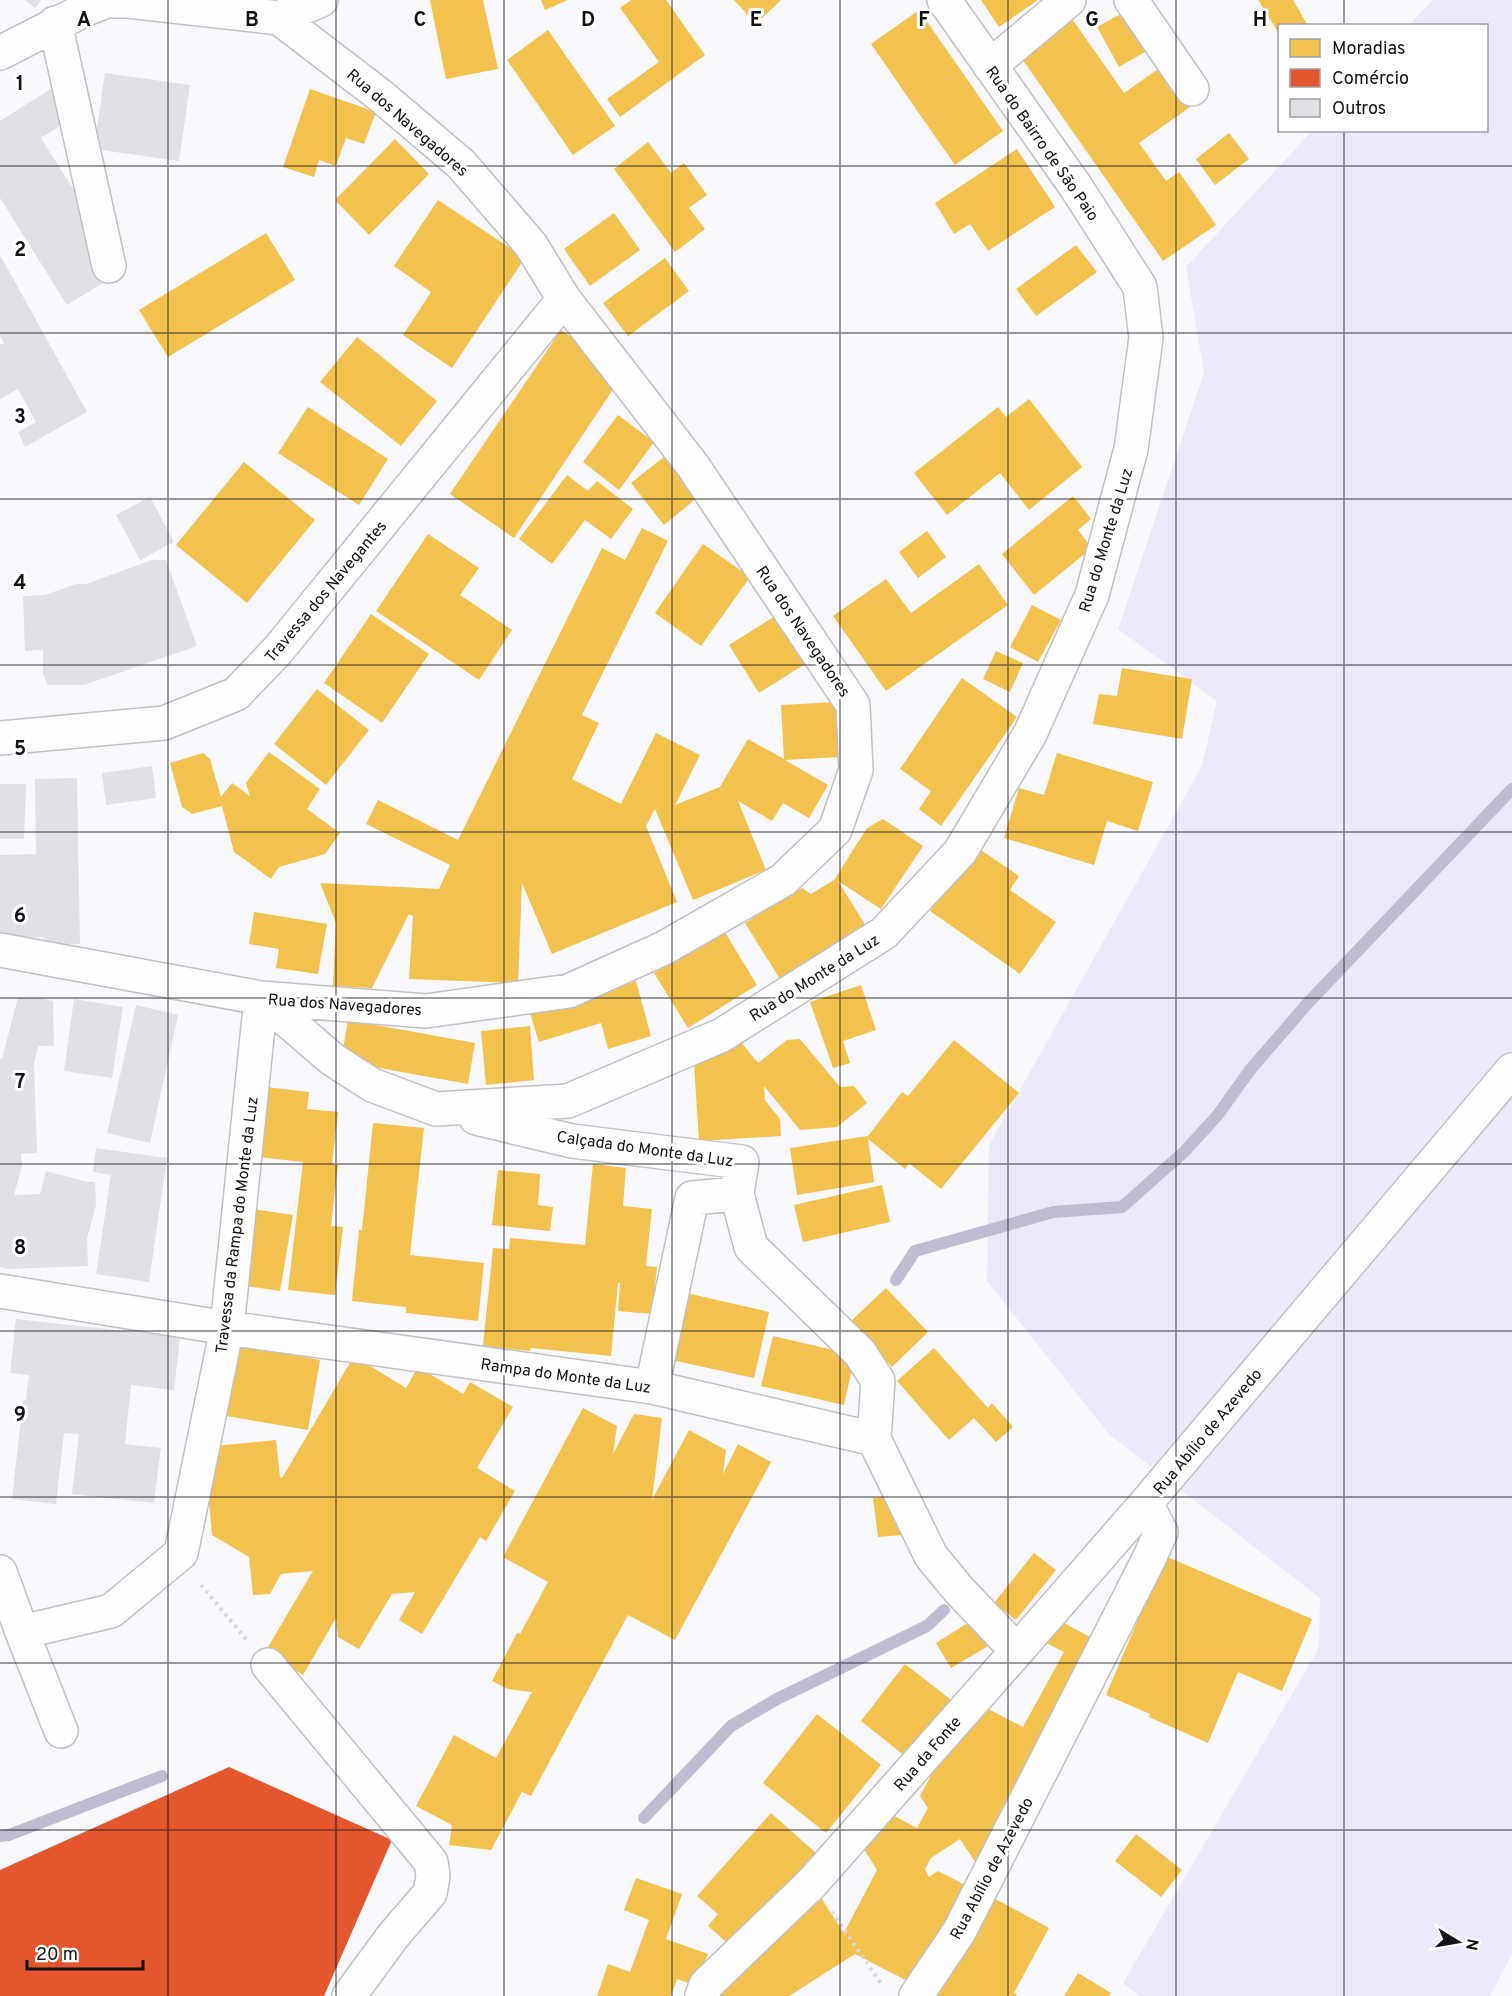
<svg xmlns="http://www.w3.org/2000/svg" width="1512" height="1996" font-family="Overpass,sans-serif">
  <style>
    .green { fill: #ede8fb }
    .homes { fill: #f2c14e }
    .shops { fill: #e4572e }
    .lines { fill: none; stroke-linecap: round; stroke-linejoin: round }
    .stream { stroke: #c1bad3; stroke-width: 12 }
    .building { fill: #e2e0e5 }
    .minor-casing { stroke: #c1c0c4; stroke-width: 36 }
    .path { stroke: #d8d8d8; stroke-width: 4; stroke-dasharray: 3 4.5; stroke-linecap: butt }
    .minor { stroke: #fefeff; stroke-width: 33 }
    .grid { fill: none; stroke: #121116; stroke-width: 1.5; stroke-opacity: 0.55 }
    .labels { text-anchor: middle; stroke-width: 6; stroke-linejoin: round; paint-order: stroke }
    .street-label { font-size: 16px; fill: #121116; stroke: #fff }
    .grid-label { font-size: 20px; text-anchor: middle; font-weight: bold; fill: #121116; stroke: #fff; stroke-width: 6; stroke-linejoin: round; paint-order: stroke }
  </style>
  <rect width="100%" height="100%" fill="#f9f8fc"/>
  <path class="green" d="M 1433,0 L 1512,0 L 1512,1954 L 1490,1996 L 1139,1996 L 1123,1983 L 1319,1648 L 1320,1598 L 1109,1434 L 987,1281 L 989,1145 L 1202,766 L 1217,701 L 1118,629 L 1204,373 L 1186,267 L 1312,131 L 1486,130 L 1486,26 L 1409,25 Z"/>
  <path class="homes" d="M 430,0 L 483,0 L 498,69 L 446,79 Z
    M 541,0 L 568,0 L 545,10 Z
    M 631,0 L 666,0 L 705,55 L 620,117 L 607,99 L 659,62 L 620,8 Z
    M 734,0 L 781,0 L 756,24 Z
    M 981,0 L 1038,0 L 999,27 Z
    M 1258,0 L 1293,0 L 1308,26 L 1280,26 L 1280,35 Z
    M 1135,6 L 1157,45 L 1119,67 L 1097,27 Z
    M 919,10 L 1003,131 L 955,165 L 871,44 Z
    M 1070,16 L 1124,93 L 1171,60 L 1200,100 L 1139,143 L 1166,181 L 1179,172 L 1216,225 L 1163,261 L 1018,53 Z
    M 548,30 L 615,126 L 573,155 L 507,60 Z
    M 310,89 L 376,112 L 364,144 L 346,138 L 336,166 L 319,160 L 314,177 L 283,167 Z
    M 1229,133 L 1249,159 L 1215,185 L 1196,159 Z
    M 395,139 L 429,174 L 369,235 L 335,200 Z
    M 648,142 L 671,173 L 684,163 L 707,195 L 689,208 L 705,229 L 675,252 L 614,169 Z
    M 1017,149 L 1055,207 L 988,251 L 970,224 L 954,234 L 935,203 Z
    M 438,200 L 525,258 L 452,368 L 403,335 L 431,292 L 394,266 Z
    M 614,213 L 640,250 L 590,286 L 564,249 Z
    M 266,233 L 295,280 L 168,357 L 139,310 Z
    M 1076,245 L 1097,272 L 1036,316 L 1016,289 Z
    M 665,258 L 689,291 L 628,336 L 603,303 Z
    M 561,330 L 624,373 L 514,538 L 450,494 Z
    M 357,337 L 437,401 L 401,446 L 320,382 Z
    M 1029,399 L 1082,467 L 1029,510 L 1000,473 L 947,515 L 914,473 L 998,407 L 1006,417 Z
    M 308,407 L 388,459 L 359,505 L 278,453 Z
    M 618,415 L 654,442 L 619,490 L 583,462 Z
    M 665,456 L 698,497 L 664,525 L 631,483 Z
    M 244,462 L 315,520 L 247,603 L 176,545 Z
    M 567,475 L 588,491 L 597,481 L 633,509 L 611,539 L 585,520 L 552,564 L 519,539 Z
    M 1073,496 L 1091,519 L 1078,530 L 1092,548 L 1034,595 L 1002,554 Z
    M 642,528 L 668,541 L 582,715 L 599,723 L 572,779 L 621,804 L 656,733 L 700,755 L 675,805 L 720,787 L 748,739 L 784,759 L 781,705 L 837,702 L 840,757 L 785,760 L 828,785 L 809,818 L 783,803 L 772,821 L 738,801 L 766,870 L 693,900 L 655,809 L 646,826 L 677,902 L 552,954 L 522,883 L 518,983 L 409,979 L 413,916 L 409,914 L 372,988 L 333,986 L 336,923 L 320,883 L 439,889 L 450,865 L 366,824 L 378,800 L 458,840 L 602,548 L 625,560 Z
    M 927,531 L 946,557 L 918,578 L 899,552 Z
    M 428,534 L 479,568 L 460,595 L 512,630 L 479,680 L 376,611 Z
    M 703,544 L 750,577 L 701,646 L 655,613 Z
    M 979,564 L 1008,605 L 886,691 L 833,616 L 886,579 L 911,613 Z
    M 1032,605 L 1061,620 L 1038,662 L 1010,647 Z
    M 780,613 L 810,661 L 759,693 L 729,645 Z
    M 371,614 L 429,654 L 382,723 L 324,683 Z
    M 996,651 L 1023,663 L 1010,692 L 983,679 Z
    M 1122,668 L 1192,679 L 1182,739 L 1093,724 L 1099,694 L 1117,696 Z
    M 962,678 L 1017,717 L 941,826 L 919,809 L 931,791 L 900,769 Z
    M 317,689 L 369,730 L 326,785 L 274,744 Z
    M 269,752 L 320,789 L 307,809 L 340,833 L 325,854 L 279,867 L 271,879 L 234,852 L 222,806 L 192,814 L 182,807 L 170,763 L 203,753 L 210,759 L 221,797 L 232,783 L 250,796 L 246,783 Z
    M 1057,753 L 1153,782 L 1138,831 L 1107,821 L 1094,865 L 1004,838 L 1019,788 L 1044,795 Z
    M 883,819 L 923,846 L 881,909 L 838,881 L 869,931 L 783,984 L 745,923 L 802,888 L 811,894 L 834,880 L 867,828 Z
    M 975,846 L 1019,876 L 1010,890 L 1056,922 L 1020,974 L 930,911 Z
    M 254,912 L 327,924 L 318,974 L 276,968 L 279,949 L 249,944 Z
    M 723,929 L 757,985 L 688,1028 L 654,973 Z
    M 636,981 L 651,1036 L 608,1049 L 601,1023 L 539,1042 L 530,1013 Z
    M 861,985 L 876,1030 L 843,1041 L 850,1063 L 833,1068 L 810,1002 Z
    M 348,1020 L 475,1043 L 468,1084 L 341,1061 Z
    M 530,1026 L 534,1080 L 486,1085 L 481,1031 Z
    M 800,1039 L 840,1087 L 854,1086 L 867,1103 L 837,1127 L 800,1130 L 764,1086 L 765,1100 L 780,1119 L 781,1136 L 699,1141 L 694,1064 L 741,1042 L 758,1063 L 787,1040 Z
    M 954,1040 L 1019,1093 L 941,1189 L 909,1163 L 905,1169 L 868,1139 L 874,1182 L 797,1195 L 790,1148 L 868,1136 L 902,1092 L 908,1096 Z
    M 266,1087 L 309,1092 L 307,1109 L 338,1112 L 332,1164 L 338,1165 L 331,1226 L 343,1227 L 335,1295 L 288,1290 L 303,1162 L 258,1157 Z
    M 373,1123 L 424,1128 L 410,1255 L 484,1263 L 478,1321 L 406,1313 L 406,1307 L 352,1301 L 359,1230 L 362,1230 Z
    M 593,1164 L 626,1168 L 623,1206 L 652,1209 L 646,1266 L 657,1267 L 652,1314 L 618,1311 L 620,1283 L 618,1283 L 611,1356 L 531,1348 L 530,1351 L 483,1346 L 493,1248 L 509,1249 L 510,1238 L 585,1245 Z
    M 498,1170 L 540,1174 L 538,1205 L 553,1207 L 550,1231 L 492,1225 Z
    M 882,1185 L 890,1222 L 803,1242 L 794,1205 Z
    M 252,1209 L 293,1215 L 280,1291 L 240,1285 Z
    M 886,1288 L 928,1332 L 892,1367 L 849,1323 Z
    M 682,1292 L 769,1312 L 754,1378 L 667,1359 Z
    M 773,1336 L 855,1355 L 844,1405 L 761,1386 Z
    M 228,1343 L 320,1360 L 308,1430 L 215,1414 Z
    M 934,1348 L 988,1408 L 992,1403 L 1013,1427 L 996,1442 L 974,1418 L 949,1440 L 897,1381 Z
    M 354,1356 L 406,1388 L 418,1367 L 463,1394 L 470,1382 L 513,1407 L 477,1468 L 515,1491 L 486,1541 L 480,1537 L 422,1634 L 399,1620 L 415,1592 L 392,1594 L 359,1649 L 338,1637 L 336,1618 L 303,1675 L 265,1652 L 313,1571 L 281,1574 L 270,1594 L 253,1595 L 249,1557 L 212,1535 L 204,1447 L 276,1440 L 280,1477 L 282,1478 Z
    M 583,1408 L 617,1426 L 613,1454 L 634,1414 L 662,1418 L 652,1500 L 689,1430 L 726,1450 L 723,1474 L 738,1444 L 771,1462 L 675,1640 L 628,1615 L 531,1796 L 522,1792 L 491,1850 L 449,1845 L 452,1825 L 416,1806 L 454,1735 L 496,1758 L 532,1692 L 508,1689 L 492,1681 L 517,1633 L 520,1634 L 548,1582 L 503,1557 Z
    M 897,1496 L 901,1535 L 878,1537 L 873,1498 Z
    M 1034,1553 L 1056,1570 L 1016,1620 L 994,1603 Z
    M 1165,1556 L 1312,1619 L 1282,1691 L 1238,1672 L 1208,1743 L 1149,1717 L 1150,1714 L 1106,1695 Z
    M 1054,1618 L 1100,1642 L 980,1869 L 960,1839 L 931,1858 L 925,1869 L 929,1877 L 938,1871 L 971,1888 L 919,1987 L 855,1954 L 789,1996 L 710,1996 L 730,1957 L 821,1898 L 844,1933 L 877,1870 L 862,1846 L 881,1809 L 917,1828 L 928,1808 L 920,1796 L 971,1700 L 1023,1727 L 1064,1652 L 1042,1641 Z
    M 974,1619 L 990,1645 L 951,1668 L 936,1643 Z
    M 905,1664 L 955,1703 L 910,1760 L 861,1721 Z
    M 817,1714 L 881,1765 L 826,1833 L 763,1783 Z
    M 771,1813 L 817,1854 L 733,1948 L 708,1926 L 718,1914 L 697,1896 Z
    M 1136,1834 L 1182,1870 L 1161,1897 L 1115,1861 Z
    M 636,1878 L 682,1894 L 666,1939 L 708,1954 L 696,1986 L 677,1979 L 671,1996 L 597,1996 L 608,1964 L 630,1972 L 649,1920 L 624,1910 Z
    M 990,1896 L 1049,1928 L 1014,1993 L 1017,1994 L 1016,1996 L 936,1996 Z
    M 1078,1973 L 1111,1993 L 1109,1996 L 1064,1996 Z"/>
  <path class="shops" d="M 229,1767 L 392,1840 L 324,1996 L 0,1996 L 0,1870 Z"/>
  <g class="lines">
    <path class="stream" d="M 896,1280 L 915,1251 L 1053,1212 L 1122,1207 L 1184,1152 L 1217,1116 L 1250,1070 L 1307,1004 L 1512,789
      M 644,1818 L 731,1726 L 777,1699 L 927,1626 L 944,1610
      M 0,1836 L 9,1835 L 162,1776"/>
  </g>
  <path class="building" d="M 25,0 L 41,0 L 35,8 Z
    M 105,73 L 190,85 L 179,161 L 94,149 Z
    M 52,88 L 71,119 L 41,138 L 124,270 L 67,305 L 0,198 L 0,121 Z
    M 0,255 L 87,412 L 25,447 L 18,432 L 36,422 L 18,389 L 0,399 L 0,345 L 4,343 L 0,336 Z
    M 150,497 L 174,542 L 140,560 L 116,515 Z
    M 152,560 L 166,560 L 197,646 L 84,685 L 48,685 L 43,674 L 43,650 L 25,651 L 23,596 L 45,595 L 76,584 L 86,584 Z
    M 152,766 L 156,798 L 106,805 L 102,773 Z
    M 77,778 L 80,944 L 45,945 L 44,937 L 4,938 L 3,932 L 0,932 L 0,855 L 36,854 L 35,779 Z
    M 0,784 L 26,784 L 24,839 L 0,839 Z
    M 18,998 L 40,998 L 53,1001 L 54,1046 L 38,1046 L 34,1064 L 37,1153 L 21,1154 L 22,1166 L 14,1195 L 40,1194 L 46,1171 L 88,1182 L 95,1182 L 96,1206 L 87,1238 L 88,1266 L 8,1269 L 0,1267 L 0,1059 L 2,1058 Z
    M 74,999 L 123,1007 L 112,1078 L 64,1071 Z
    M 136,1005 L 178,1015 L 150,1143 L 107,1133 Z
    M 96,1148 L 167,1158 L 149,1282 L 96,1274 L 111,1175 L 93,1172 Z
    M 16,1319 L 180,1337 L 174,1390 L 131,1385 L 125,1444 L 161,1448 L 154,1503 L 72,1494 L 79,1434 L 64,1433 L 56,1504 L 12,1499 L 23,1400 L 26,1400 L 29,1375 L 10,1373 Z"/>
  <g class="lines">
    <g class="minor-casing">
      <path id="minor" d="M 1131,0 L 1192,89
        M 279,18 L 321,0
        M 55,23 L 109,266
        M 0,53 L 84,10 L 106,1 L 128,1 L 279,18 L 381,96 L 461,164 L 531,245 L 564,299 L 693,466 L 853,705 L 856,770 L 835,830 L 783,880 L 664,948 L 569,991 L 426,1011 L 261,998 L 0,950
        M 990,66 L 1069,0
        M 0,738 L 164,723 L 236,694 L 278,650 L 564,299
        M 261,998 L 332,1059 L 372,1085 L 436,1109 L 568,1101 L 722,1035 L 884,933 L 960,852 L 1030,734 L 1092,595 L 1131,449 L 1146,338 L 1140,287 L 1076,187 L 944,0
        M 476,1118 L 572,1141 L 742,1162 L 737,1194 L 751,1247 L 860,1353 L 878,1381 L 874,1439
        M 0,1291 L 227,1328 L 652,1387 L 874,1439 L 931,1556 L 959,1590 L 1017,1651
        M 652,1387 L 692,1198 L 737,1194
        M 0,1572 L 22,1632 L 61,1731
        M 22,1632 L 111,1611 L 181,1553 L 227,1328 L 261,998
        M 268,1665 L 431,1862 L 433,1876 L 430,1893 L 393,1936 L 349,1996
        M 702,1996 L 706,1985 L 812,1883 L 1017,1651 L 1146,1503 L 1512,1070
        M 916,1996 L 959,1932 L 1149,1559 L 1161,1532 L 1146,1503"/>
    </g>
    <path class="path" d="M 201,1585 L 246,1639
      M 832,1912 L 882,1985"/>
    <use href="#minor" class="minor"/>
  </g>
  <path class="grid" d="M 168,0 L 168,1996M 336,0 L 336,1996M 504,0 L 504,1996M 672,0 L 672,1996M 840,0 L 840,1996M 1008,0 L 1008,1996M 1176,0 L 1176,1996M 1344,0 L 1344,26M 1344,130 L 1344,1996M 0,166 L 1512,166M 0,333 L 1512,333M 0,499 L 1512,499M 0,665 L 1512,665M 0,832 L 1512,832M 0,998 L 1512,998M 0,1164 L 1512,1164M 0,1331 L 1512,1331M 0,1497 L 1512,1497M 0,1663 L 1512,1663M 0,1830 L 1512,1830"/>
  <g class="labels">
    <g class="street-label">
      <text transform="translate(408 122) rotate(41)" y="6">Rua dos Navegadores</text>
      <text transform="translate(1043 143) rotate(55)" y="6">Rua do Bairro de São Paio</text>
      <text transform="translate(1105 540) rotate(-73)" y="6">Rua do Monte da Luz</text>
      <text transform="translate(325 591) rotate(-50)" y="6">Travessa dos Navegantes</text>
      <text transform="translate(804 631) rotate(56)" y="6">Rua dos Navegadores</text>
      <text transform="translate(814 977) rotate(-32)" y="6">Rua do Monte da Luz</text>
      <text transform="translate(345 1004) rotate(4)" y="6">Rua dos Navegadores</text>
      <text transform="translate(645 1148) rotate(8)" y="6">Calçada do Monte da Luz</text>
      <text transform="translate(236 1225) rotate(-83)" y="6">Travessa da Rampa do Monte da Luz</text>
      <text transform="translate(566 1375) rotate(8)" y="6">Rampa do Monte da Luz</text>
      <text transform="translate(1207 1431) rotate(-50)" y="6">Rua Abílio de Azevedo</text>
      <text transform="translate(927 1753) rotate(-49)" y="6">Rua da Fonte</text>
      <text transform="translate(991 1868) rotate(-62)" y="6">Rua Abílio de Azevedo</text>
    </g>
  </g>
  <g class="grid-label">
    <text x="84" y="26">A</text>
    <text x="252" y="26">B</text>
    <text x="420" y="26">C</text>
    <text x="588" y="26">D</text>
    <text x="756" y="26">E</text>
    <text x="924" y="26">F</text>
    <text x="1092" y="26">G</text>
    <text x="1260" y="26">H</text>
    <text x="20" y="90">1</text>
    <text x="20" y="256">2</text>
    <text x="20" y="423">3</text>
    <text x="20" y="589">4</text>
    <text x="20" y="755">5</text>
    <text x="20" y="922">6</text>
    <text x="20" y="1088">7</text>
    <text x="20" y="1254">8</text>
    <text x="20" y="1421">9</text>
  </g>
  <rect x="1278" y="24" width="210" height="108" fill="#ffffff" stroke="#a0a0a2" stroke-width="1.5"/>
  <rect x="1290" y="39" width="30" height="18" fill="#f2c14e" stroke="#a0a0a2" stroke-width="1.5"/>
  <text x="1332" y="54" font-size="18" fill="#121116">Moradias</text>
  <rect x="1290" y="69" width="30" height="18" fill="#e4572e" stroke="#a0a0a2" stroke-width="1.5"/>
  <text x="1332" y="84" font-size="18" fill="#121116">Comércio</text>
  <rect x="1290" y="99" width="30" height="18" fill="#e2e0e5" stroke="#a0a0a2" stroke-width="1.5"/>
  <text x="1332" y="114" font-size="18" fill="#121116">Outros</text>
  <g transform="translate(1458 1942) rotate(101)" stroke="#ffffff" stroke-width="4.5" paint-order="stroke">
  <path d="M0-4.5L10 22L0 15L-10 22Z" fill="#121116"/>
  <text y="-9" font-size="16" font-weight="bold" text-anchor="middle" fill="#121116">N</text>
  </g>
  <path d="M27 1960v9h116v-9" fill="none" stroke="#121116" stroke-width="3"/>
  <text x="36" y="1960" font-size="18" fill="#121116" stroke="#ffffff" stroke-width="4.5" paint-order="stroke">20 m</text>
</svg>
